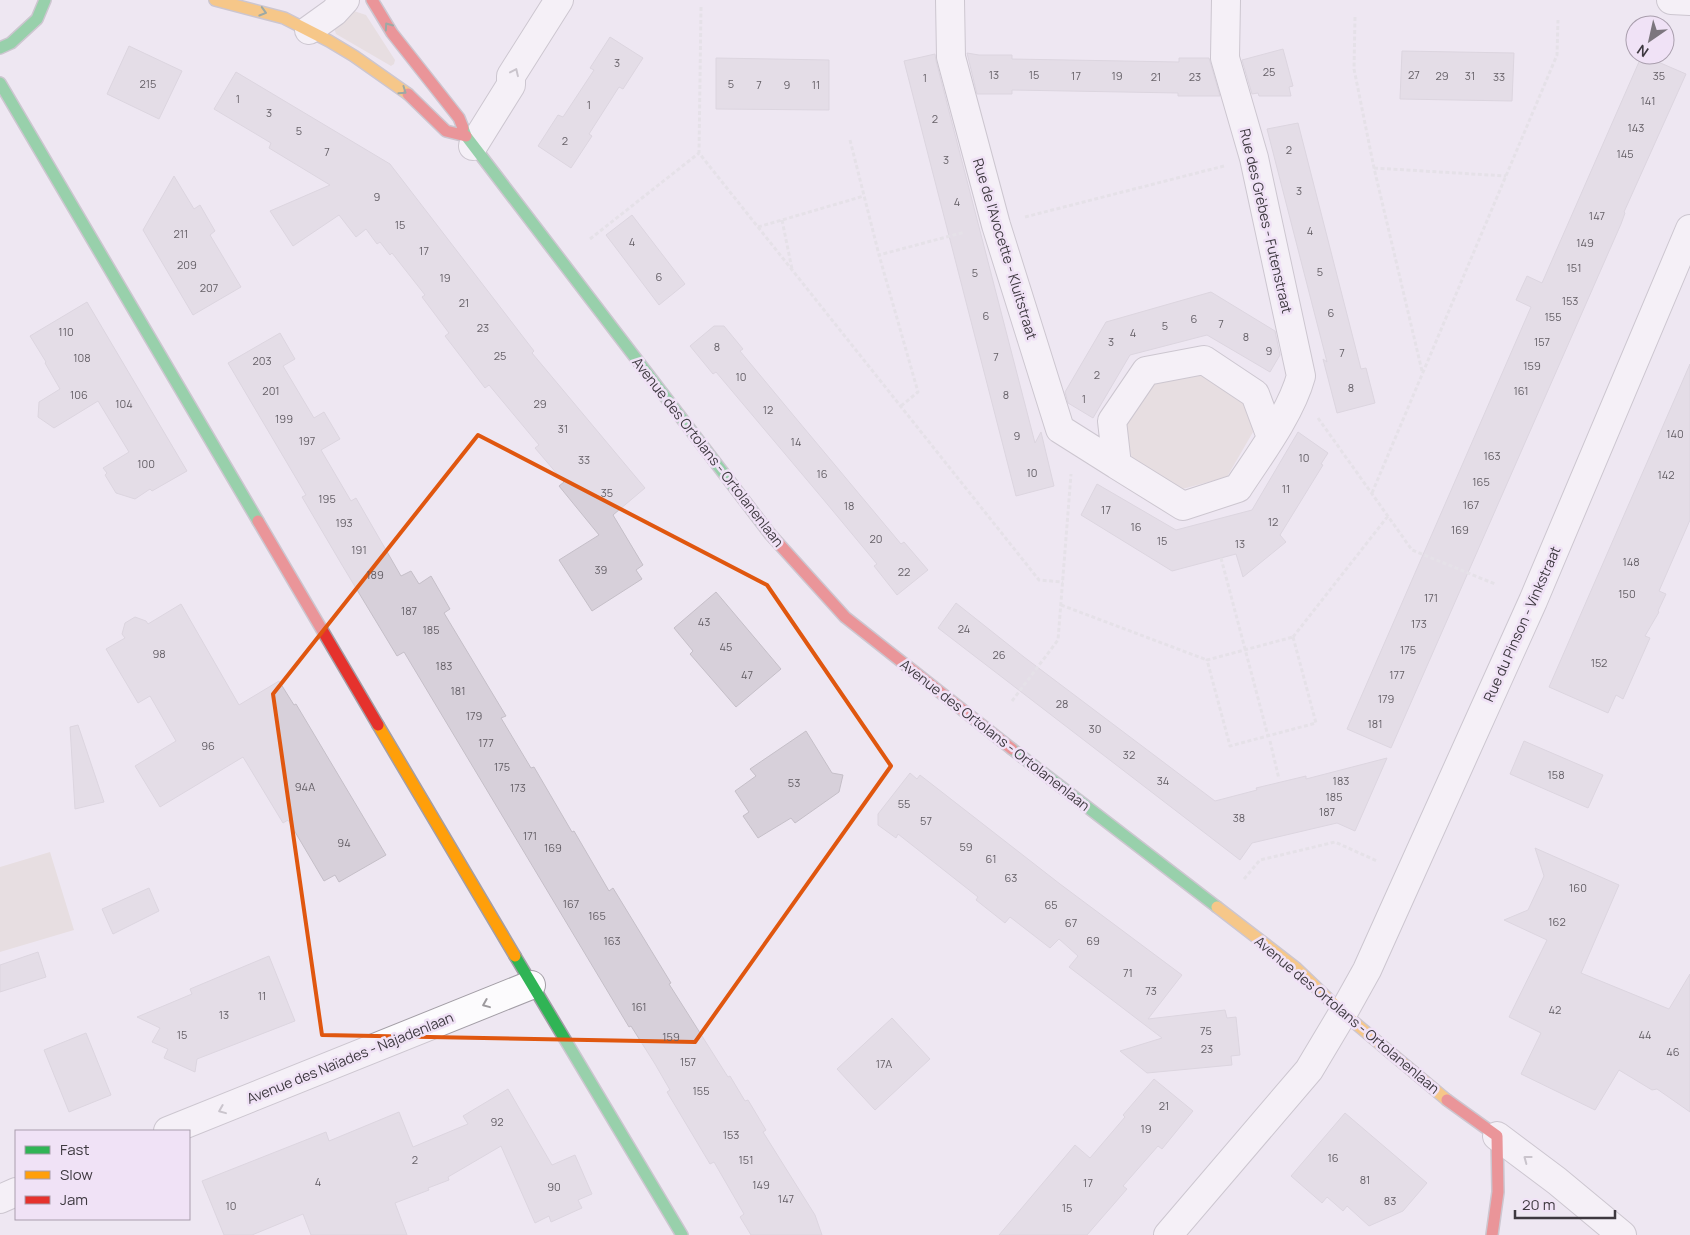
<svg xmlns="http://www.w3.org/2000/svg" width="1690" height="1235" font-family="Manrope,sans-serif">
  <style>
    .green { fill: #ded3cc }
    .building { fill: #d7d0da; stroke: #c5bfc8 }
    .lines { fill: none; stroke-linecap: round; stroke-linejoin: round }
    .street-casing { stroke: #a39ea6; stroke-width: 30 }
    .fast-casing { stroke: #a39ea6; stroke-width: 14 }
    .slow-casing { stroke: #a39ea6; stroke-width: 14 }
    .jam-casing { stroke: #a39ea6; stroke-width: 14 }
    .path { stroke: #dad9db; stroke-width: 3; stroke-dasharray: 4 2.5; stroke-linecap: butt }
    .street { stroke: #fcfbfd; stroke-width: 28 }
    .fast { stroke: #30b455; stroke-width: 11 }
    .slow { stroke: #ff9f0a; stroke-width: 11 }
    .jam { stroke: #e5322d; stroke-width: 11 }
    .oneway { stroke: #3a5e46 }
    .oneway2 { stroke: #9d9a9e }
    .marked { fill: none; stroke: #e0570f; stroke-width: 4; stroke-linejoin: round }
    .labels { text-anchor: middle; stroke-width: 5; stroke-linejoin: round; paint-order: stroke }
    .number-label { font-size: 11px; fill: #645f66 }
    .street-label { font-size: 14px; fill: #3e3940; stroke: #f0e2f6 }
  </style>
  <rect width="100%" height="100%" fill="#eee7f2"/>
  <path class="green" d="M 354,11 L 366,15 L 395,60 L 394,64 L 391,66 L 336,34 L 333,25 Z
    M 1197,366 L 1245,395 L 1253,432 L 1227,477 L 1175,491 L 1134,467 L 1123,423 L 1147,381 Z
    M 50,852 L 74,930 L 0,952 L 0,867 Z"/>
  <path class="building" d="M 610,37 L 643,58 L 623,89 L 619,87 L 589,134 L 592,136 L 571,168 L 538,146 L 558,115 L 563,117 L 594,70 L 590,68 Z
    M 129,46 L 182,71 L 159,119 L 107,94 Z
    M 1283,49 L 1293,86 L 1289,87 L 1291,96 L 1259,96 L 1258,93 L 1252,94 L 1242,60 Z
    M 1402,51 L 1514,53 L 1512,101 L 1400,99 Z
    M 967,53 L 979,55 L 1012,55 L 1012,59 L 1179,62 L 1179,58 L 1209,58 L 1220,96 L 1178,96 L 1178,93 L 1012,90 L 1012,94 L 977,94 Z
    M 935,54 L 936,61 L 1035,443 L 1041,432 L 1054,486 L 1016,496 L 904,61 Z
    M 1642,55 L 1686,74 L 1624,212 L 1625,213 L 1621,224 L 1391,748 L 1347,729 L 1531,307 L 1516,300 L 1527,276 L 1542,283 Z
    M 716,58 L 829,60 L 829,110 L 716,109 Z
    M 236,72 L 390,164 L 534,351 L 532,353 L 645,488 L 613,515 L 643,565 L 636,570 L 642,579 L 592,611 L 559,560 L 599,535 L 559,486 L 564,482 L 535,448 L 539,445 L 489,385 L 485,388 L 445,336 L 449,333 L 422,297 L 425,295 L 392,253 L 390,255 L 380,242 L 377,244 L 366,229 L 356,237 L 339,215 L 293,246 L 270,211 L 330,185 L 269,148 L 271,143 L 214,109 Z
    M 1298,123 L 1361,369 L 1366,368 L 1375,403 L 1337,413 L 1323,359 L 1327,362 L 1267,129 Z
    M 174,176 L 194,209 L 200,205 L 215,231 L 210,235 L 241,287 L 193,315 L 143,230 Z
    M 632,215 L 685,284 L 659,305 L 606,235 Z
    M 1211,292 L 1275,331 L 1280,355 L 1270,372 L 1207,335 L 1130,355 L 1093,418 L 1068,403 L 1065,392 L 1106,322 Z
    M 87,302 L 187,471 L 152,491 L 150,489 L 135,499 L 116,493 L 105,475 L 107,473 L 103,468 L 129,452 L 98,401 L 54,428 L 38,417 L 39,402 L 60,389 L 45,363 L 46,362 L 30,336 Z
    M 714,326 L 724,326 L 743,349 L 740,351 L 794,416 L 901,544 L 904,542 L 928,570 L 897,595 L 874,566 L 877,564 L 823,499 L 716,372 L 713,374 L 690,346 Z
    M 280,333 L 295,359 L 283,366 L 314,418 L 324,412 L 340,439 L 321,450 L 351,501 L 356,498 L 401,576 L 411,571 L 419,584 L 431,576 L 450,609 L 444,613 L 506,716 L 501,718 L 531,768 L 534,767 L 572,832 L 574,831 L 609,891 L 613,888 L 671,983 L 669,984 L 728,1077 L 730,1076 L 745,1101 L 748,1100 L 766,1130 L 763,1132 L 815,1215 L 822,1235 L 751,1235 L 740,1217 L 744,1214 L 714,1162 L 710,1164 L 667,1092 L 670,1090 L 655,1064 L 631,1026 L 629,1027 L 404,652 L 397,656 L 342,565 L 302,497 L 306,495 L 228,363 Z
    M 1690,364 L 1690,520 L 1659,591 L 1666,594 L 1658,611 L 1659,612 L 1645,636 L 1650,638 L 1623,699 L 1616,695 L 1608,713 L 1549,687 Z
    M 1298,432 L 1328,453 L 1321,464 L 1323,465 L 1280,535 L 1286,542 L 1243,577 L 1236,554 L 1172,571 L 1081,515 L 1097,484 L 1176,530 L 1252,510 Z
    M 716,592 L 781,669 L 736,707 L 690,654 L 693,651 L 674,628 Z
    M 956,603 L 1024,657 L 1215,801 L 1257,790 L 1256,788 L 1306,776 L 1306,779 L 1387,758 L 1355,831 L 1337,823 L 1252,843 L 1240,860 L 938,628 Z
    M 181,604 L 239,705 L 279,681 L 294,705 L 296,704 L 386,855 L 339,882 L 335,875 L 324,881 L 288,820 L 283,823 L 243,757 L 160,807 L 135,766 L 176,741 L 150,696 L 138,703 L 106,649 L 125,638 L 122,634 L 125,623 L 135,617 L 146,621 L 148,624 Z
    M 78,725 L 104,802 L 75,809 L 70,727 Z
    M 806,731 L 832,773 L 843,775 L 839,792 L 795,823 L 791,818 L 758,838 L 743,816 L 749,812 L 735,791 L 756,776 L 750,769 Z
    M 1524,741 L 1603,775 L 1588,808 L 1510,774 Z
    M 910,773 L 917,779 L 920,775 L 1060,884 L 1182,975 L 1148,1019 L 1225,1010 L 1227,1018 L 1236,1017 L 1240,1055 L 1231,1056 L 1232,1065 L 1147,1073 L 1120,1051 L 1162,1038 L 1069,967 L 1078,956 L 1059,939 L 1050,948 L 1010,917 L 1005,923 L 976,900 L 978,897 L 898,834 L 896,838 L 878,825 L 878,814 Z
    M 1535,848 L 1619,885 L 1581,973 L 1669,1009 L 1690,974 L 1690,1112 L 1657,1089 L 1652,1090 L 1619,1070 L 1595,1110 L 1521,1074 L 1541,1033 L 1509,1017 L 1547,940 L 1504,920 L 1528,910 L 1544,876 Z
    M 149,888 L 159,911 L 113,934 L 102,909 Z
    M 38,952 L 46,977 L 0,992 L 0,965 Z
    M 269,956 L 295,1021 L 197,1059 L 195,1072 L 164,1058 L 168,1049 L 152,1042 L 160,1028 L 137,1017 L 192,994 L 190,989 Z
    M 892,1018 L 930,1059 L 875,1110 L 837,1069 Z
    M 86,1033 L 111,1095 L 69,1112 L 44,1050 Z
    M 1154,1079 L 1193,1111 L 1162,1149 L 1158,1146 L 1123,1186 L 1127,1189 L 1087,1235 L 999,1235 L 1075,1145 L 1090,1158 L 1125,1117 L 1123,1115 Z
    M 508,1089 L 552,1165 L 575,1155 L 592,1194 L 578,1200 L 582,1208 L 551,1222 L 549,1216 L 535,1223 L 501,1146 L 448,1177 L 449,1180 L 428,1188 L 429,1190 L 395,1203 L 407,1235 L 311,1235 L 303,1214 L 252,1235 L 224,1235 L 202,1181 L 326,1132 L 329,1141 L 399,1112 L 413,1147 L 468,1124 L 463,1116 Z
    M 1345,1113 L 1427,1183 L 1403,1211 L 1369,1226 L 1347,1206 L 1343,1211 L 1327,1197 L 1322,1203 L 1291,1176 Z"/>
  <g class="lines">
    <g class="street-casing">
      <path id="street" d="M 950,0 L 951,57 L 996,225 L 1060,429 L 1117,465
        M 1226,0 L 1225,58 L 1254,158 L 1301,376 C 1291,413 1259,456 1238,488 L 1183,506 L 1117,465 L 1112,421 L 1146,371 L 1204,360 L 1255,394 L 1271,437
        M 1671,0 L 1690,1
        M 309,30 L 334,12 L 345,0
        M 473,146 L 511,85 L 511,76 L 559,0
        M 168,1131 L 531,985
        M 1497,1136 L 1557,1181 L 1622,1235
        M 0,1199 L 16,1192
        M 1168,1235 L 1309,1070 L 1343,1013 L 1367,970 L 1533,601 L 1690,229"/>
    </g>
    <g class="fast-casing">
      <path id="fast" d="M 0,48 L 11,43 L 37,19 L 45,0
        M 0,83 L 258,521
        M 463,128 L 466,136 L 770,534
        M 1012,749 L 1217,907
        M 515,956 L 682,1235"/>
    </g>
    <g class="slow-casing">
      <path id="slow" d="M 215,0 L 284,18 L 329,41 L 354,56 L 408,94
        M 378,725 L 515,956
        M 1217,907 L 1296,968 L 1343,1013 L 1447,1100"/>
    </g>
    <g class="jam-casing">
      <path id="jam" d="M 372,0 L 392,33 L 459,118 L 463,128
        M 408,94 L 446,131 L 466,136
        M 258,521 L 378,725
        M 770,534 L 845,617 L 1012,749
        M 1447,1100 L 1497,1136 L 1498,1192 L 1492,1235"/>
    </g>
    <path class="path" d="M 701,7 L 699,153 L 1039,580 L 1063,582
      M 1355,17 L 1354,69 L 1374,168 L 1422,371
      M 850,140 L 879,255
      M 1374,168 L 1506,176
      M 1025,217 L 1224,166
      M 782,220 L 792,269
      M 758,227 L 864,196
      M 590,239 L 699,153
      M 901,406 L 918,392 L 879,255 L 965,232
      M 1318,418 L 1412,550 L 1495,584
      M 1372,493 L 1557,55 L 1558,20
      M 1221,558 L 1268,736
      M 1061,605 L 1207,660
      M 1293,637 L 1316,723 L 1230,746 L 1207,660 Z
      M 1293,637 L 1388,516
      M 1012,701 L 1058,640 L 1071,474
      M 1270,741 L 1279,779
      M 1244,879 L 1260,860 L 1335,842 L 1377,861"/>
    <use href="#street" class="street"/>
    <use href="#fast" class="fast"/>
    <use href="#slow" class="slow"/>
    <use href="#jam" class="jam"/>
  </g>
  <defs><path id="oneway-chevron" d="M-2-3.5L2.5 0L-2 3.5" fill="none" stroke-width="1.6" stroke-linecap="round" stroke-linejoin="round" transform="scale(1.25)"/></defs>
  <g class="oneway">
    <use href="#oneway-chevron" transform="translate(263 12) rotate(16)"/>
    <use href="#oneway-chevron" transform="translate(388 26) rotate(-125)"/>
    <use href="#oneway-chevron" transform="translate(403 91) rotate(35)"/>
  </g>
  <g class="oneway2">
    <use href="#oneway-chevron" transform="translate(515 72) rotate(-65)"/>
    <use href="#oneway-chevron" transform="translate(486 1004) rotate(158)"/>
    <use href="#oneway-chevron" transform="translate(222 1110) rotate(158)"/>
    <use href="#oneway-chevron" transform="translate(1527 1159) rotate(-143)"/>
  </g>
  <path d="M0 0H1690V1235H0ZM 478,435 L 767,585 L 891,766 L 695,1042 L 322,1035 L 273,694 Z" fill="#eee7f2" fill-opacity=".55" fill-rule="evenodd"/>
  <path class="marked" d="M 478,435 L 767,585 L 891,766 L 695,1042 L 322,1035 L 273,694 Z"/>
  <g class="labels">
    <g class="number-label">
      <text x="617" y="67">3</text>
      <text x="1269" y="76">25</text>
      <text x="994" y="79">13</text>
      <text x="1034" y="79">15</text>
      <text x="1414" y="79">27</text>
      <text x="1076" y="80">17</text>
      <text x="1117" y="80">19</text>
      <text x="1442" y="80">29</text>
      <text x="1470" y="80">31</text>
      <text x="1659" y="80">35</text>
      <text x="1156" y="81">21</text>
      <text x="1195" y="81">23</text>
      <text x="1499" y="81">33</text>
      <text x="925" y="82">1</text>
      <text x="148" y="88">215</text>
      <text x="731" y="88">5</text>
      <text x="759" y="89">7</text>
      <text x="787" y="89">9</text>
      <text x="816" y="89">11</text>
      <text x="238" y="103">1</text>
      <text x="1648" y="105">141</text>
      <text x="589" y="109">1</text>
      <text x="269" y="117">3</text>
      <text x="935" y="123">2</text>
      <text x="1636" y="132">143</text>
      <text x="299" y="135">5</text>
      <text x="565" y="145">2</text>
      <text x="1289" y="154">2</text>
      <text x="327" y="156">7</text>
      <text x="1625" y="158">145</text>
      <text x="946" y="164">3</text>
      <text x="1299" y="195">3</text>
      <text x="377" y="201">9</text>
      <text x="957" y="206">4</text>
      <text x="1597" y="220">147</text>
      <text x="400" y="229">15</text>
      <text x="1310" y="235">4</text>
      <text x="181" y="238">211</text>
      <text x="632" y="246">4</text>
      <text x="1585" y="247">149</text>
      <text x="424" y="255">17</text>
      <text x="187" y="269">209</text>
      <text x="1574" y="272">151</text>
      <text x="1320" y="276">5</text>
      <text x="975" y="277">5</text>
      <text x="659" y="281">6</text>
      <text x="445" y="282">19</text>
      <text x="209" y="292">207</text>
      <text x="1570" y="305">153</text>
      <text x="464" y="307">21</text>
      <text x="1331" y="317">6</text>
      <text x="986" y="320">6</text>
      <text x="1553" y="321">155</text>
      <text x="1194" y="323">6</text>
      <text x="1221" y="328">7</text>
      <text x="1165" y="330">5</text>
      <text x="483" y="332">23</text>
      <text x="66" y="336">110</text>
      <text x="1133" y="337">4</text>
      <text x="1246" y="341">8</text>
      <text x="1111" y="346">3</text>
      <text x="1542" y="346">157</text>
      <text x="717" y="351">8</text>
      <text x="1269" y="355">9</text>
      <text x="1342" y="357">7</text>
      <text x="500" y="360">25</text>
      <text x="996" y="361">7</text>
      <text x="82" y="362">108</text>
      <text x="262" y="365">203</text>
      <text x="1532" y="370">159</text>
      <text x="1097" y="379">2</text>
      <text x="741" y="381">10</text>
      <text x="1351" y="392">8</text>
      <text x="271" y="395">201</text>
      <text x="1521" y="395">161</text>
      <text x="79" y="399">106</text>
      <text x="1006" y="399">8</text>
      <text x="1084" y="403">1</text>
      <text x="124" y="408">104</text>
      <text x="540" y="408">29</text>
      <text x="768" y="414">12</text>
      <text x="284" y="423">199</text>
      <text x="563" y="433">31</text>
      <text x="1675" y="438">140</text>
      <text x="1017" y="440">9</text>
      <text x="307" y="445">197</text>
      <text x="796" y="446">14</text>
      <text x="1492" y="460">163</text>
      <text x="1304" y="462">10</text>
      <text x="584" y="464">33</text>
      <text x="146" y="468">100</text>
      <text x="1032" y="477">10</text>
      <text x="822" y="478">16</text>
      <text x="1666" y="479">142</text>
      <text x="1481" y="486">165</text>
      <text x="1286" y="493">11</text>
      <text x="607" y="497">35</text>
      <text x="327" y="503">195</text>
      <text x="1471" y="509">167</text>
      <text x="849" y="510">18</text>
      <text x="1106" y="514">17</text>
      <text x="1273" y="526">12</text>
      <text x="344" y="527">193</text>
      <text x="1136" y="531">16</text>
      <text x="1460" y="534">169</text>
      <text x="876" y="543">20</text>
      <text x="1162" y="545">15</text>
      <text x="1240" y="548">13</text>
      <text x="359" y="554">191</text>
      <text x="1631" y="566">148</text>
      <text x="601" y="574">39</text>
      <text x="904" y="576">22</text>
      <text x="375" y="579">189</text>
      <text x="1627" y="598">150</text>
      <text x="1431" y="602">171</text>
      <text x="409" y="615">187</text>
      <text x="704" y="626">43</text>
      <text x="1419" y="628">173</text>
      <text x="964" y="633">24</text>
      <text x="431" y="634">185</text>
      <text x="726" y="651">45</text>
      <text x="1408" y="654">175</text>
      <text x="159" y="658">98</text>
      <text x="999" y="659">26</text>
      <text x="1599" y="667">152</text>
      <text x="444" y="670">183</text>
      <text x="747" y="679">47</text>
      <text x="1397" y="679">177</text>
      <text x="458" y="695">181</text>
      <text x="1386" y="703">179</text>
      <text x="1062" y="708">28</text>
      <text x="474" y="720">179</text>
      <text x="1375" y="728">181</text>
      <text x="1095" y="733">30</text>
      <text x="486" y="747">177</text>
      <text x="208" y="750">96</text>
      <text x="1129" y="759">32</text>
      <text x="502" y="771">175</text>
      <text x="1556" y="779">158</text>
      <text x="1163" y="785">34</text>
      <text x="1341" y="785">183</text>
      <text x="794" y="787">53</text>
      <text x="305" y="791">94A</text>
      <text x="518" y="792">173</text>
      <text x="1334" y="801">185</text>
      <text x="904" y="808">55</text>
      <text x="1327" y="816">187</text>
      <text x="1239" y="822">38</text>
      <text x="926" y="825">57</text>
      <text x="530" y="840">171</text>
      <text x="344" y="847">94</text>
      <text x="966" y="851">59</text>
      <text x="553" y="852">169</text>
      <text x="991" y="863">61</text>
      <text x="1011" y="882">63</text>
      <text x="1578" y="892">160</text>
      <text x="571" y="908">167</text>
      <text x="1051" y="909">65</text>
      <text x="597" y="920">165</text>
      <text x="1557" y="926">162</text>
      <text x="1071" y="927">67</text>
      <text x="612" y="945">163</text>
      <text x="1093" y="945">69</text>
      <text x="1128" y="977">71</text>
      <text x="1151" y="995">73</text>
      <text x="262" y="1000">11</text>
      <text x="639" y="1011">161</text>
      <text x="1555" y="1014">42</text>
      <text x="224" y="1019">13</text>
      <text x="1206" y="1035">75</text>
      <text x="182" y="1039">15</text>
      <text x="1645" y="1039">44</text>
      <text x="671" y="1041">159</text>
      <text x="1207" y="1053">23</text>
      <text x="1673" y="1056">46</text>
      <text x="688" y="1066">157</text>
      <text x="884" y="1068">17A</text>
      <text x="701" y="1095">155</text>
      <text x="1164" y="1110">21</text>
      <text x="497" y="1126">92</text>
      <text x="1146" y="1133">19</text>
      <text x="731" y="1139">153</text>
      <text x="1333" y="1162">16</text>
      <text x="415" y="1164">2</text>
      <text x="746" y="1164">151</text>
      <text x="1365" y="1184">81</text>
      <text x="318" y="1186">4</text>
      <text x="1088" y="1187">17</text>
      <text x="761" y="1189">149</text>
      <text x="554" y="1191">90</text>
      <text x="786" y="1203">147</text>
      <text x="1390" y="1205">83</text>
      <text x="231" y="1210">10</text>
      <text x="1067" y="1212">15</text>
    </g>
    <g class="street-label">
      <text transform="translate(1266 221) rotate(77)" y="5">Rue des Grèbes - Futenstraat</text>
      <text transform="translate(1005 249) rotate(73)" y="5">Rue de l'Avocette - Kluitstraat</text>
      <text transform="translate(708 452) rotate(52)" y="5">Avenue des Ortolans - Ortolanenlaan</text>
      <text transform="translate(1522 624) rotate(-66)" y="5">Rue du Pinson - Vinkstraat</text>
      <text transform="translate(995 735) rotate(38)" y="5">Avenue des Ortolans - Ortolanenlaan</text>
      <text transform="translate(1347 1015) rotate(40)" y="5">Avenue des Ortolans - Ortolanenlaan</text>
      <text transform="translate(350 1058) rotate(-22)" y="5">Avenue des Naïades - Najadenlaan</text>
    </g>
  </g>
  <rect x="15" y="1130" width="175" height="90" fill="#f0e2f6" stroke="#a99ead"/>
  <rect x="25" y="1146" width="25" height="8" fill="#30b455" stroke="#a99ead"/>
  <text x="60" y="1155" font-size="15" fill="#3e3940">Fast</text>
  <rect x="25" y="1171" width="25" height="8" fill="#ff9f0a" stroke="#a99ead"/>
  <text x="60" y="1180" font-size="15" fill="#3e3940">Slow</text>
  <rect x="25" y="1196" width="25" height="8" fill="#e5322d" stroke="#a99ead"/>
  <text x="60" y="1205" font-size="15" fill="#3e3940">Jam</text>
  <g transform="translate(1650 40) rotate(214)"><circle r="24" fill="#f0e2f6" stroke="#a99ead"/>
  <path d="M0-4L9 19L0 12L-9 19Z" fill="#7c767e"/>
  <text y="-8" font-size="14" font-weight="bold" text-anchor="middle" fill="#3e3940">N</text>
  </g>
  <path d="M1515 1210v8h100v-8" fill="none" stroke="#3e3940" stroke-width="2.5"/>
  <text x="1522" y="1210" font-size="15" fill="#3e3940" stroke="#f0e2f6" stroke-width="4" paint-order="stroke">20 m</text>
</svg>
